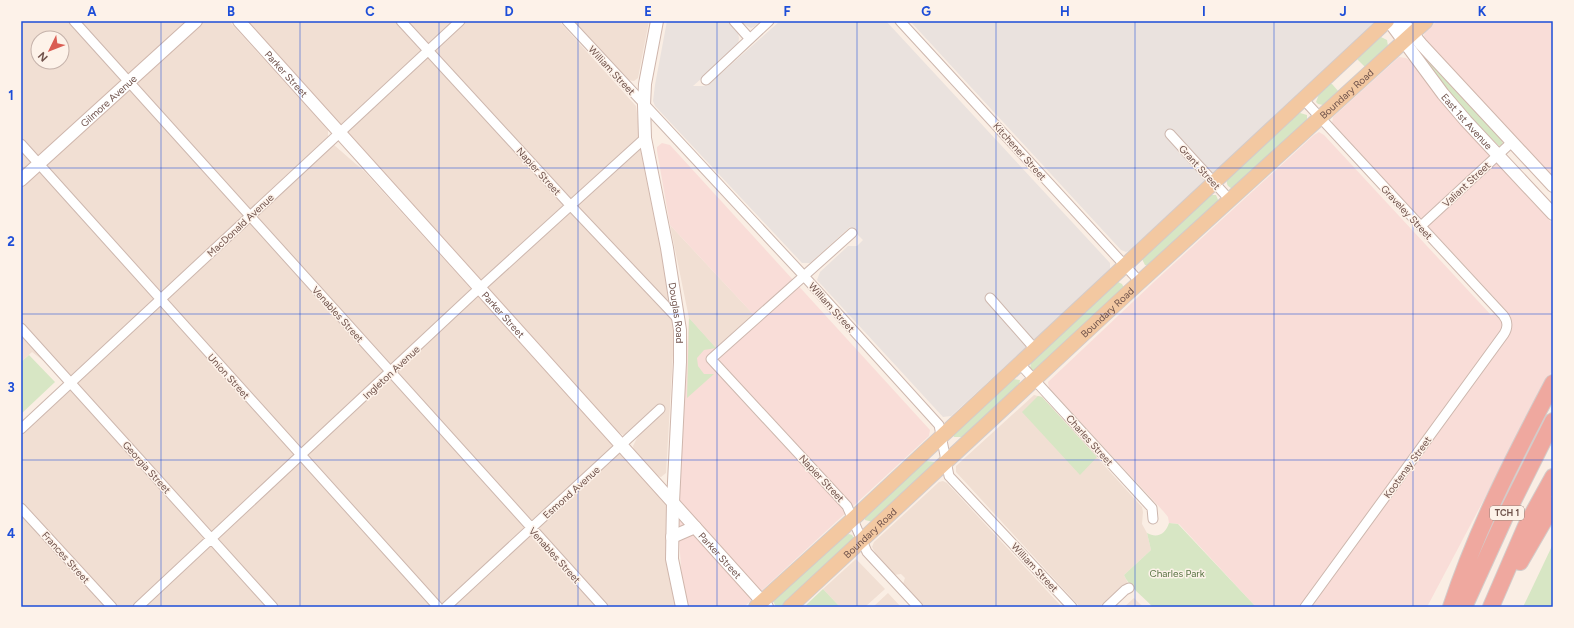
<svg xmlns="http://www.w3.org/2000/svg" width="1574" height="628" font-family="Figtree,sans-serif">
  <style>
    .residential { fill: #f1dfd3; fill-rule: evenodd }
    .commercial { fill: #f9ddd8 }
    .industrial { fill: #eae2de }
    .green { fill: #d7e6c4 }
    .lines { fill: none; stroke-linecap: round; stroke-linejoin: round }
    .street-casing { stroke: #cdb7ae; stroke-width: 11 }
    .secondary-casing { stroke: #cfb6ac; stroke-width: 14 }
    .primary-casing { stroke: #d4cbc9; stroke-width: 16 }
    .highway-casing { stroke: #d4cbc9; stroke-width: 18 }
    .street { stroke: #fff; stroke-width: 9 }
    .secondary { stroke: #fff; stroke-width: 12 }
    .primary { stroke: #f3c8a1; stroke-width: 14 }
    .highway { stroke: #efa89f; stroke-width: 16 }
    .grid { fill: none; stroke: #1d4ed8; stroke-width: 1; stroke-opacity: 0.55 }
    .labels { text-anchor: middle; stroke-width: 3; stroke-linejoin: round; paint-order: stroke }
    .shield { fill: #fdf2e9; stroke: #9a837b; stroke-width: 1 }
    .shield-label { font-size: 9px; font-weight: bold; fill: #70534c }
    .street-label { font-size: 10px; fill: #70534c; stroke: #fdf2e9 }
    .park-label { font-size: 10px; fill: #5a7545; stroke: #fdf2e9 }
    .neatline { fill: none; stroke: #1d4ed8; stroke-width: 1.5 }
    .grid-label { font-size: 13px; text-anchor: middle; font-weight: bold; fill: #1d4ed8 }
  </style>
  <rect width="100%" height="100%" fill="#faeee4"/>
  <path class="residential" d="M 21,21 L 229,21 L 328,130 L 328,140 L 72,383 L 32,352 L 21,362 ZM 38,38 L 62,38 L 62,62 L 38,62 Z
    M 243,21 L 559,21 L 636,106 L 641,145 L 675,321 L 666,473 L 661,477 L 657,476 L 634,450 L 633,446 L 638,436 L 662,412 L 627,434 L 623,435 L 618,432 L 337,121 Z
    M 573,21 L 649,21 L 638,78 L 634,81 L 627,80 Z
    M 334,145 L 364,171 L 666,504 L 674,583 L 679,607 L 21,607 L 21,434 L 199,267 Z
    M 670,225 L 754,315 L 716,348 L 689,318 Z
    M 1034,395 L 1042,397 L 1142,507 L 1143,512 L 1142,524 L 1147,533 L 1151,550 L 1124,575 L 1128,583 L 1124,585 L 1099,607 L 1080,607 L 956,472 L 956,466 Z
    M 943,481 L 947,483 L 1062,607 L 925,607 L 903,584 L 905,578 L 901,574 L 894,575 L 877,556 L 872,547 L 874,542 L 939,482 Z
    M 856,559 L 885,589 L 865,607 L 840,607 L 823,589 Z
    M 888,593 L 901,607 L 873,607 Z
    M 1134,598 L 1143,607 L 1124,607 Z"/>
  <path class="commercial" d="M 1437,21 L 1553,21 L 1553,177 L 1427,42 L 1424,36 L 1425,32 Z
    M 1399,57 L 1406,58 L 1412,62 L 1454,117 L 1553,224 L 1553,369 L 1427,607 L 1256,607 L 1179,524 L 1169,523 L 1168,517 L 1164,512 L 1049,388 L 1048,382 L 1155,281 L 1314,135 L 1319,132 L 1324,135 L 1491,315 L 1505,309 L 1332,124 L 1333,117 Z
    M 662,143 L 670,145 L 930,430 L 929,436 L 744,607 L 684,607 L 679,539 L 680,450 L 689,318 L 716,348 L 754,315 L 670,225 L 657,151 L 657,147 Z"/>
  <path class="industrial" d="M 667,21 L 727,21 L 738,33 L 739,38 L 738,46 L 693,86 L 704,86 L 708,85 L 780,21 L 886,21 L 1110,263 L 1110,270 L 951,416 L 943,417 L 817,280 L 820,272 L 848,246 L 857,246 L 863,240 L 850,227 L 810,263 L 802,263 L 655,106 L 653,101 L 655,85 Z
    M 737,21 L 761,21 L 754,27 L 751,28 Z
    M 910,21 L 1378,21 L 1130,250 L 1126,252 L 1121,250 Z"/>
  <path class="green" d="M 1381,37 L 1387,40 L 1388,46 L 1370,64 L 1365,67 L 1357,59 Z
    M 1417,49 L 1500,137 L 1503,143 L 1502,145 L 1499,146 L 1456,102 Z
    M 1328,84 L 1332,84 L 1339,92 L 1323,105 L 1318,104 L 1316,102 L 1319,94 Z
    M 1300,113 L 1307,115 L 1307,121 L 1233,189 C 1228,187 1225,184 1228,178 L 1295,116 Z
    M 1210,195 L 1216,195 L 1219,202 L 1149,266 L 1145,265 L 1142,259 L 1143,257 Z
    M 1118,282 L 1122,284 L 1124,288 L 1034,371 L 1030,369 L 1031,362 L 1116,283 Z
    M 689,318 L 716,348 L 704,350 L 697,358 L 698,366 L 704,374 L 714,374 L 687,398 Z
    M 29,355 L 55,382 L 21,414 L 21,362 Z
    M 1013,379 L 1020,380 L 1019,386 L 963,437 L 954,437 L 953,435 Z
    M 1038,396 L 1042,397 L 1097,457 L 1080,475 L 1022,412 Z
    M 926,461 L 935,462 L 936,466 L 873,522 L 865,520 L 864,516 L 919,464 Z
    M 1169,523 L 1178,524 L 1256,607 L 1153,607 C 1144,598 1128,585 1124,575 L 1151,550 L 1147,533 C 1158,539 1166,533 1169,523 Z
    M 849,534 L 852,535 L 855,540 L 785,607 L 776,607 L 773,601 L 775,598 L 842,536 Z
    M 1553,544 L 1553,607 L 1523,607 Z
    M 823,589 L 840,607 L 804,607 Z"/>
  <g class="lines">
    <g class="street-casing">
      <path id="street" d="M 74,21 L 603,607
        M 401,21 L 571,206 L 678,319
        M 567,21 L 804,276 L 939,425 L 949,476 L 1072,607
        M 734,21 L 750,39
        M 900,21 L 1140,282
        M 706,80 L 769,21
        M 1303,99 L 1503,315 C 1508,321 1508,328 1504,334 L 1305,607
        M 1170,134 L 1230,200
        M 21,144 L 438,607
        M 1421,226 L 1512,142
        M 852,233 L 711,359 L 847,506 L 867,552 L 918,607
        M 990,298 L 1035,349
        M 21,328 L 273,607
        M 1019,363 L 1152,508 L 1153,519
        M 21,429 L 460,21
        M 21,508 L 112,607
        M 138,607 L 472,295 L 645,138
        M 446,607 L 660,409
        M 1107,607 L 1125,590 L 1129,588"/>
    </g>
    <g class="secondary-casing">
      <g id="secondary">
        <path id="s1" d="M 239,21 L 767,607"/>
        <path id="s2" d="M 657,21 L 645,84 L 644,105 L 645,138 L 667,248 L 680,330 L 680,362 L 673,502 L 672,559 L 682,607"/>
        <path id="s3" d="M 1389,21 L 1443,94 L 1466,121 L 1553,214"/>
        <path d="M 1402,21 L 1421,44 L 1553,186"/>
        <path id="s4" d="M 21,180 L 196,21"/>
        <path d="M 672,537 L 695,527"/>
      </g>
    </g>
    <g class="primary-casing">
      <g id="primary">
        <path d="M 756,607 L 853,519 L 1387,21"/>
        <path id="s5" d="M 790,607 L 1131,290 L 1426,21"/>
      </g>
    </g>
    <g class="highway-casing">
      <path id="highway" d="M 1520,562 L 1553,505
        M 1451,607 C 1477,528 1514,457 1553,383
        M 1464,607 L 1505,517 L 1553,421
        M 1491,607 L 1526,526 L 1553,477"/>
    </g>
    <use href="#street" class="street"/>
    <use href="#secondary" class="secondary"/>
    <use href="#primary" class="primary"/>
    <use href="#highway" class="highway"/>
  </g>
  <path class="grid" d="M 161,21 L 161,607M 300,21 L 300,607M 439,21 L 439,607M 578,21 L 578,607M 717,21 L 717,607M 857,21 L 857,607M 996,21 L 996,607M 1135,21 L 1135,607M 1274,21 L 1274,607M 1413,21 L 1413,607M 21,168 L 1553,168M 21,314 L 1553,314M 21,460 L 1553,460"/>
  <g class="labels">
    <rect class="shield" x="1490" y="506" width="34" height="14" rx="3"/>
    <g class="shield-label">
      <text x="1507" y="516">TCH 1</text>
    </g>
    <g class="street-label">
      <text transform="translate(612 70) rotate(47)" y="4">William Street</text>
      <text dy="4" stroke="none"><textPath href="#s1" startOffset="71">Parker Street</textPath></text>
      <text dy="4" stroke="none"><textPath href="#s5" startOffset="757">Boundary Road</textPath></text>
      <text dy="4" stroke="none"><textPath href="#s4" startOffset="118">Gilmore Avenue</textPath></text>
      <text dy="4" stroke="none"><textPath href="#s3" startOffset="127">East 1st Avenue</textPath></text>
      <text transform="translate(1020 151) rotate(48)" y="4">Kitchener Street</text>
      <text transform="translate(1200 167) rotate(48)" y="4">Grant Street</text>
      <text transform="translate(539 171) rotate(48)" y="4">Napier Street</text>
      <text transform="translate(1466 184) rotate(-43)" y="4">Valiant Street</text>
      <text transform="translate(1407 212) rotate(47)" y="4">Graveley Street</text>
      <text transform="translate(240 225) rotate(-43)" y="4">MacDonald Avenue</text>
      <text transform="translate(832 307) rotate(48)" y="4">William Street</text>
      <text dy="4" stroke="none"><textPath href="#s2" startOffset="296">Douglas Road</textPath></text>
      <text dy="4" stroke="none"><textPath href="#s5" startOffset="433">Boundary Road</textPath></text>
      <text transform="translate(338 314) rotate(48)" y="4">Venables Street</text>
      <text dy="4" stroke="none"><textPath href="#s1" startOffset="395">Parker Street</textPath></text>
      <text transform="translate(391 372) rotate(-43)" y="4">Ingleton Avenue</text>
      <text transform="translate(229 376) rotate(48)" y="4">Union Street</text>
      <text transform="translate(1090 440) rotate(48)" y="4">Charles Street</text>
      <text transform="translate(147 467) rotate(48)" y="4">Georgia Street</text>
      <text transform="translate(1407 467) rotate(-54)" y="4">Kootenay Street</text>
      <text transform="translate(822 478) rotate(47)" y="4">Napier Street</text>
      <text transform="translate(571 492) rotate(-42)" y="4">Esmond Avenue</text>
      <text dy="4" stroke="none"><textPath href="#s5" startOffset="109">Boundary Road</textPath></text>
      <text transform="translate(555 555) rotate(48)" y="4">Venables Street</text>
      <text dy="4" stroke="none"><textPath href="#s1" startOffset="719">Parker Street</textPath></text>
      <text transform="translate(66 557) rotate(48)" y="4">Frances Street</text>
      <text transform="translate(1035 567) rotate(47)" y="4">William Street</text>
    </g>
    <g class="park-label">
      <text x="1177" y="577">Charles Park</text>
    </g>
  </g>
  <rect width="1574" height="628" fill="none" stroke="#fdf2e9" stroke-width="44"/>
  <g transform="translate(50 50) rotate(227)"><circle r="19" fill="#fdf2e9" stroke="#c5b2aa"/>
  <path d="M0-3L7 15L0 10L-7 15Z" fill="#da5d53"/>
  <text y="-6" font-size="11" font-weight="bold" text-anchor="middle" fill="#70534c">N</text>
  </g>
  <rect x="22" y="22" width="1530" height="584" class="neatline"/>
  <g class="grid-label">
    <text x="92" y="16">A</text>
    <text x="231" y="16">B</text>
    <text x="370" y="16">C</text>
    <text x="509" y="16">D</text>
    <text x="648" y="16">E</text>
    <text x="787" y="16">F</text>
    <text x="926" y="16">G</text>
    <text x="1065" y="16">H</text>
    <text x="1204" y="16">I</text>
    <text x="1343" y="16">J</text>
    <text x="1482" y="16">K</text>
    <text x="11" y="100">1</text>
    <text x="11" y="246">2</text>
    <text x="11" y="392">3</text>
    <text x="11" y="538">4</text>
  </g>
</svg>
